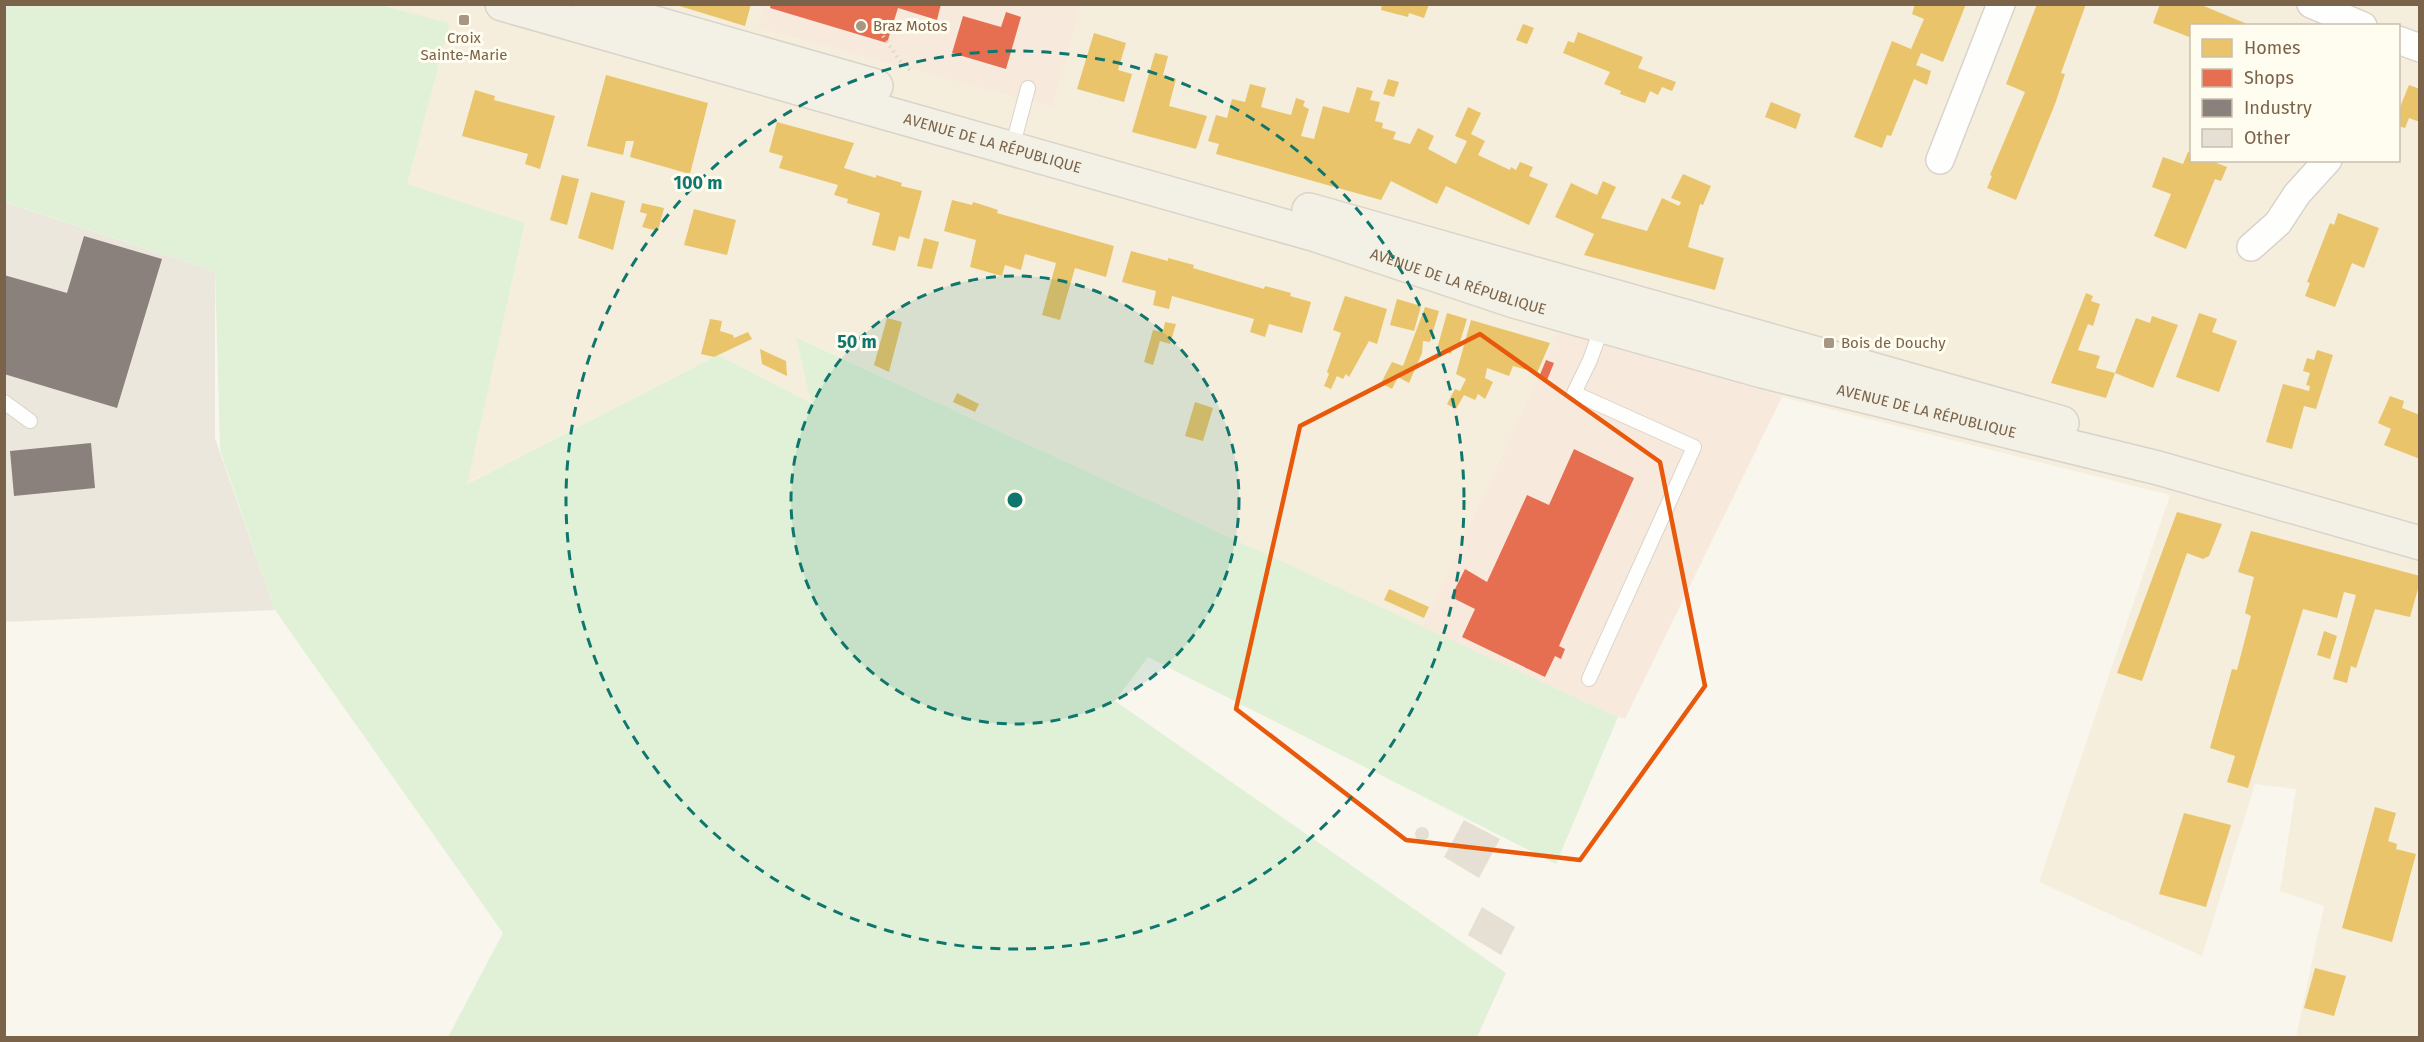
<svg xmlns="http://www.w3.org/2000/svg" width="2424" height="1042" font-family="'Fira Sans',sans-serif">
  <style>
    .residential { fill: #f5eedd; fill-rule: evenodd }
    .commercial { fill: #f7eadd }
    .industrial { fill: #ece7dd }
    .green { fill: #e1f1d7 }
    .homes { fill: #e9c46a }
    .shops { fill: #e76f51 }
    .industry { fill: #8a817c }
    .building { fill: #e6dfd3 }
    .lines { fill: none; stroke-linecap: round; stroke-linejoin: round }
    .lane-casing { stroke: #d9d3cb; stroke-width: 16 }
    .street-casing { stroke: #d9d3cb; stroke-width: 30 }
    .primary-casing { stroke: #dad3ca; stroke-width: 36 }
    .path { stroke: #dcd6ce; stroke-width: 4; stroke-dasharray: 1.5 4.5; stroke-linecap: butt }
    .lane { stroke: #fefefc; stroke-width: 14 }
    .street { stroke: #fefefc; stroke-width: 27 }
    .primary { stroke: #f3f1e6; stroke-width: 33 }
    .marked { fill: none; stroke: #e8590c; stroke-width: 4.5; stroke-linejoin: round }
    .ring { fill: none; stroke: #0f766e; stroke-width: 3; stroke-dasharray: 10 8 }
    .poi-dot { fill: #a79682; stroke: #fffcf0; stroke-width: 2 }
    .labels { text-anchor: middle; stroke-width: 6; stroke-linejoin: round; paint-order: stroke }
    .poi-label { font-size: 15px; fill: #7b6349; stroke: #fffcf0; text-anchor: start }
    .street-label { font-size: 15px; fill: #7b6349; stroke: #fffcf0 }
    .centre { fill: #0f766e; stroke: #fffcf0; stroke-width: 3 }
    .ring-label { font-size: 18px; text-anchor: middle; font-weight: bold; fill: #0f766e; stroke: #fffcf0; stroke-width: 6; stroke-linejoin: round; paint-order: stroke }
  </style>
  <rect width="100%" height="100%" fill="#f9f6ed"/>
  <path class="residential" d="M 374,5 L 2419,5 L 2419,1037 L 2296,1037 L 2324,906 L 2280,891 L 2296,789 L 2255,784 L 2202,956 L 2039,882 L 2170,495 L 1782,397 L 1610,339 L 1560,329 L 1422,627 L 797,337 L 811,403 L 718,355 L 466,484 L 525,224 L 406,184 L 450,23 ZM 2192,26 L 2398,26 L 2398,160 L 2192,160 Z"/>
  <path class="commercial" d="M 764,5 L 1081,5 L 1052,107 L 758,28 Z
    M 1560,329 L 1610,339 L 1782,397 L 1625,719 L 1618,717 L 1422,627 Z"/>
  <path class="industrial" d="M 4,202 L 215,271 L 215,438 L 275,610 L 5,622 Z"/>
  <path class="green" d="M 374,4 L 450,23 L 407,184 L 525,223 L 467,484 L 718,355 L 811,403 L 796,337 L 1618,717 L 1556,864 L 1148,657 L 1115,701 L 1506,973 L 1477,1037 L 448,1037 L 503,933 L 275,610 L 220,450 L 215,271 L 5,202 L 5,5 Z"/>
  <path class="homes" d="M 673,4 L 751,4 L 745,26 Z
    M 1382,4 L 1429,4 L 1424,18 L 1409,13 L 1408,17 L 1381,10 Z
    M 1915,4 L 1966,4 L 1943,62 L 1921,53 L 1916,65 L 1931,71 L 1927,85 L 1914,79 L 1891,136 L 1887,135 L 1882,148 L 1854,137 L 1892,41 L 1911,49 L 1924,19 L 1912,14 Z
    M 2037,4 L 2086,4 L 2061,73 L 2065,74 L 2055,104 L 2016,200 L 1987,188 L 1992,176 L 1990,175 L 2025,92 L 2006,84 Z
    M 2160,4 L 2199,4 L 2252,26 L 2192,26 L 2192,38 L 2153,23 Z
    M 1523,24 L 1534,28 L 1527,44 L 1516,40 Z
    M 1578,32 L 1643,57 L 1638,68 L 1676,82 L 1672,91 L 1662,87 L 1658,95 L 1650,91 L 1645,103 L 1620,94 L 1621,91 L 1604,84 L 1610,72 L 1563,53 L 1568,41 L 1574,43 Z
    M 1094,33 L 1126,43 L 1118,70 L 1132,74 L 1124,102 L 1077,89 Z
    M 1155,53 L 1168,56 L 1163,75 L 1176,79 L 1169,106 L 1207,116 L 1196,149 L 1132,132 Z
    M 606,75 L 708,103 L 690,174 L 630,157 L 634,141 L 626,141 L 623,155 L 587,146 Z
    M 1388,79 L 1399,82 L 1394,97 L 1383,94 Z
    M 1250,84 L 1266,88 L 1261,107 L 1291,115 L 1296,98 L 1305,101 L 1303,106 L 1309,109 L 1301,136 L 1314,139 L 1323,106 L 1349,113 L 1357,87 L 1373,91 L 1370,100 L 1380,102 L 1375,121 L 1383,123 L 1382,128 L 1396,132 L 1393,139 L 1410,144 L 1418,128 L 1434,136 L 1428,149 L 1456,164 L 1467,141 L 1455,136 L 1468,107 L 1481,113 L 1471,134 L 1485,141 L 1478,155 L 1510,170 L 1511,167 L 1516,170 L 1520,162 L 1533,167 L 1529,176 L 1548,184 L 1529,225 L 1446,186 L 1437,204 L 1391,181 L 1381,200 L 1216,154 L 1219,144 L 1208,141 L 1216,115 L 1227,118 L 1232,99 L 1245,102 Z
    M 2409,85 L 2420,89 L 2420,122 L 2409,118 L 2405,128 L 2398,126 L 2398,112 Z
    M 475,90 L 495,96 L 494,100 L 555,116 L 540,169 L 525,164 L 528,154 L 462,136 Z
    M 1771,102 L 1801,114 L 1796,129 L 1765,117 Z
    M 777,122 L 854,143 L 844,168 L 876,178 L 876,175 L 902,183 L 901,186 L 922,191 L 909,239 L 899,236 L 895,251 L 872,245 L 880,213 L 847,203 L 848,199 L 834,195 L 838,185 L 779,168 L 783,156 L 769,152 Z
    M 2188,152 L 2192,153 L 2192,160 L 2209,160 L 2227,167 L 2221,181 L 2215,179 L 2186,249 L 2154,236 L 2171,194 L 2152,187 L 2163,157 L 2183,164 Z
    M 1683,174 L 1711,186 L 1703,205 L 1700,204 L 1688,247 L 1724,258 L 1715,290 L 1584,255 L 1594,234 L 1555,217 L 1571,183 L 1597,195 L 1603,181 L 1616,187 L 1601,218 L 1647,231 L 1662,198 L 1679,206 L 1681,202 L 1671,198 Z
    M 562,175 L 579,179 L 567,225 L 550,220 Z
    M 591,192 L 625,201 L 613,250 L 578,238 Z
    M 952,200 L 972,205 L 973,202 L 986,206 L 998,210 L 997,213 L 1114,246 L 1106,277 L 1075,268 L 1060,320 L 1042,315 L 1056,263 L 1025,254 L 1021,270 L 1005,265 L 1002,276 L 970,267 L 976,240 L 944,231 Z
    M 642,203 L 664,208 L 658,231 L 642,227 L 647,214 L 640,212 Z
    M 694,209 L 736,220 L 727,255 L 684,245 Z
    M 2338,213 L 2379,228 L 2364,268 L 2352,263 L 2335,307 L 2305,296 L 2310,283 L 2307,282 L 2330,223 L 2334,225 Z
    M 924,238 L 939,242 L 932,269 L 917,266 Z
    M 1131,251 L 1168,261 L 1168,258 L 1194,265 L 1193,268 L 1264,289 L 1265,286 L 1291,293 L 1290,296 L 1311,302 L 1302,333 L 1269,324 L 1265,337 L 1250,332 L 1254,319 L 1172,296 L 1169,309 L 1153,305 L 1156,291 L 1122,282 Z
    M 2086,293 L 2093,296 L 2091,301 L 2100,304 L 2093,326 L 2088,324 L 2078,350 L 2100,356 L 2096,368 L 2115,373 L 2106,398 L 2051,383 Z
    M 1345,296 L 1387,309 L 1377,344 L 1369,341 L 1349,377 L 1346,374 L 1343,379 L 1337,376 L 1331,389 L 1324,386 L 1329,374 L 1327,372 L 1341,333 L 1333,330 Z
    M 1397,299 L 1421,306 L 1414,331 L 1390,325 Z
    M 1425,307 L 1439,311 L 1430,342 L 1423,341 L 1422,353 L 1409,383 L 1398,377 L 1392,389 L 1381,383 L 1392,362 L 1403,366 Z
    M 1447,313 L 1467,319 L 1459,345 L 1454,345 L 1451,354 L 1437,349 Z
    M 2199,313 L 2217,319 L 2212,332 L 2237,341 L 2219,392 L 2176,377 Z
    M 2152,316 L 2178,325 L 2153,388 L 2115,373 L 2136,318 L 2150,323 Z
    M 887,318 L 902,322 L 889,372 L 874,365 Z
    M 710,319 L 722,321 L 720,331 L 733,335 L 734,338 L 748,332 L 752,339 L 714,357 L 701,354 Z
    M 1471,320 L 1550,343 L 1537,373 L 1513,366 L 1509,376 L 1487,368 L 1485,378 L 1493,382 L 1485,399 L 1478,394 L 1475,400 L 1464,395 L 1456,409 L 1447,404 L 1455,389 L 1460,391 L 1466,379 L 1456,374 Z
    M 1165,322 L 1176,324 L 1170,344 L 1160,341 L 1153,365 L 1144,362 L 1153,330 L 1163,332 Z
    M 760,349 L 786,361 L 787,376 L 762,364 Z
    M 2317,350 L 2333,355 L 2316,409 L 2304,406 L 2292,449 L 2266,442 L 2283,384 L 2309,391 L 2310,386 L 2306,385 L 2310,373 L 2303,371 L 2307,358 L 2314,360 Z
    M 957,393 L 979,404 L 975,412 L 953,402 Z
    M 2390,396 L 2404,401 L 2402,408 L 2420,415 L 2420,459 L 2384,445 L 2391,429 L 2378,423 Z
    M 1195,402 L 1213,408 L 1203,441 L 1185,436 Z
    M 2177,512 L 2222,524 L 2209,556 L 2203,559 L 2187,553 L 2142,681 L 2117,673 Z
    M 2251,531 L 2420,576 L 2420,582 L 2410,617 L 2375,609 L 2356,668 L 2351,666 L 2347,683 L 2333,679 L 2356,595 L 2344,592 L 2337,618 L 2303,609 L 2248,788 L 2227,782 L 2235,756 L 2210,748 L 2232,669 L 2237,670 L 2251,616 L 2245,613 L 2254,577 L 2238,572 Z
    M 1389,589 L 1429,607 L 1424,618 L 1384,600 Z
    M 2324,631 L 2337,636 L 2330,659 L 2317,655 Z
    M 2375,807 L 2396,813 L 2388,841 L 2397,844 L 2396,849 L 2416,854 L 2392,942 L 2342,928 Z
    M 2184,813 L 2231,825 L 2206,907 L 2159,894 Z
    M 2315,968 L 2346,976 L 2334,1016 L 2304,1008 Z"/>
  <path class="shops" d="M 771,4 L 941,4 L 937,20 L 898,8 L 887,43 L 770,8 Z
    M 1006,12 L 1021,17 L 1006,69 L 952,53 L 963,16 L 1001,27 Z
    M 1546,360 L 1554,363 L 1547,380 L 1539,377 Z
    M 1574,449 L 1634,478 L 1559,646 L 1565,649 L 1561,659 L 1555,656 L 1545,677 L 1462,637 L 1475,609 L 1451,597 L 1465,569 L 1487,582 L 1527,495 L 1549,505 Z"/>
  <path class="industry" d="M 84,236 L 162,259 L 117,408 L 4,374 L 4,275 L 67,293 Z
    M 91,443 L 95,488 L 14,496 L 10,451 Z"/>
  <path class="building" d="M 1464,820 L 1500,839 L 1479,878 L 1444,857 Z
    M1415 834a7 7 0 1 1 14 0a7 7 0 1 1-14 0Z
    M 1482,907 L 1515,927 L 1501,955 L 1468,935 Z"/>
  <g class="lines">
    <g class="lane-casing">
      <path id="lane" d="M 1012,148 L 1028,88
        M 4,402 L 30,421
        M 1589,679 L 1694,447 L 1574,393 L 1590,360 L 1603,324"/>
    </g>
    <g class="street-casing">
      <path id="street" d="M 2311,4 L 2363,26
        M 2398,40 L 2420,48
        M 1940,160 L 2001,4
        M 2251,247 L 2278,223 L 2297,194 L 2328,160"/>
    </g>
    <g class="primary-casing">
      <g id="primary">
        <path id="s1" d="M 502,4 L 1316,235 L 1514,301 L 1762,371 L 2158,468 L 2420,543"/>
        <path d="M 588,4 L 876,86"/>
        <path d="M 1309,210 L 2062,423"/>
      </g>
    </g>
    <path class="path" d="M 883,36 L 899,60 L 911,71"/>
    <use href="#lane" class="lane"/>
    <use href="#street" class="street"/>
    <use href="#primary" class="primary"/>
  </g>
  <path class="marked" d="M 1480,334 L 1660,462 L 1705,686 L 1580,860 L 1406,840 L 1236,709 L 1300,426 Z"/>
  <circle cx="1015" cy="500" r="224" fill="#0f766e" fill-opacity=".12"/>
  <g class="ring">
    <circle cx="1015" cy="500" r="224"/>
    <circle cx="1015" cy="500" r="449"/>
  </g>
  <g class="poi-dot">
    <rect x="458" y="14" width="12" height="12" rx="3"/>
    <circle cx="861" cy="26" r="6"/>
    <rect x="1823" y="337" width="12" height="12" rx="3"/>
  </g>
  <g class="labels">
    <g class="poi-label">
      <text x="873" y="31">Braz Motos</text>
      <text x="464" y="43" text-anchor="middle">Croix<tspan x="464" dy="17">Sainte-Marie</tspan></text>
      <text x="1841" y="348">Bois de Douchy</text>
    </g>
    <g class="street-label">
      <text dy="5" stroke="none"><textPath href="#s1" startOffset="510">AVENUE DE LA RÉPUBLIQUE</textPath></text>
      <text dy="5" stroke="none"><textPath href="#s1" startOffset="996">AVENUE DE LA RÉPUBLIQUE</textPath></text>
      <text dy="5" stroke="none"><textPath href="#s1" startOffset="1482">AVENUE DE LA RÉPUBLIQUE</textPath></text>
    </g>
  </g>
  <circle cx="1015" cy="500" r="9" class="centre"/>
  <g class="ring-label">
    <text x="698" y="189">100 m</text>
    <text x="857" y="348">50 m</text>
  </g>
  <rect width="2424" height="1042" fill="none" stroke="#7b6349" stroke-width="12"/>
  <rect x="2190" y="24" width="210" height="138" fill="#fffcf0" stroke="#cabfad" stroke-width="1.5"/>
  <rect x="2202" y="39" width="30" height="18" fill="#e9c46a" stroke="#cabfad" stroke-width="1.5"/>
  <text x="2244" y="54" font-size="18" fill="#7b6349">Homes</text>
  <rect x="2202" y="69" width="30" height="18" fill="#e76f51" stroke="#cabfad" stroke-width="1.5"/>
  <text x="2244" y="84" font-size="18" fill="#7b6349">Shops</text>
  <rect x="2202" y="99" width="30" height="18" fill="#8a817c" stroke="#cabfad" stroke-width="1.5"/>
  <text x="2244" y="114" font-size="18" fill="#7b6349">Industry</text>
  <rect x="2202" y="129" width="30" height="18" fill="#e6dfd3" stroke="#cabfad" stroke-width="1.5"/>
  <text x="2244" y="144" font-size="18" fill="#7b6349">Other</text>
</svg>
